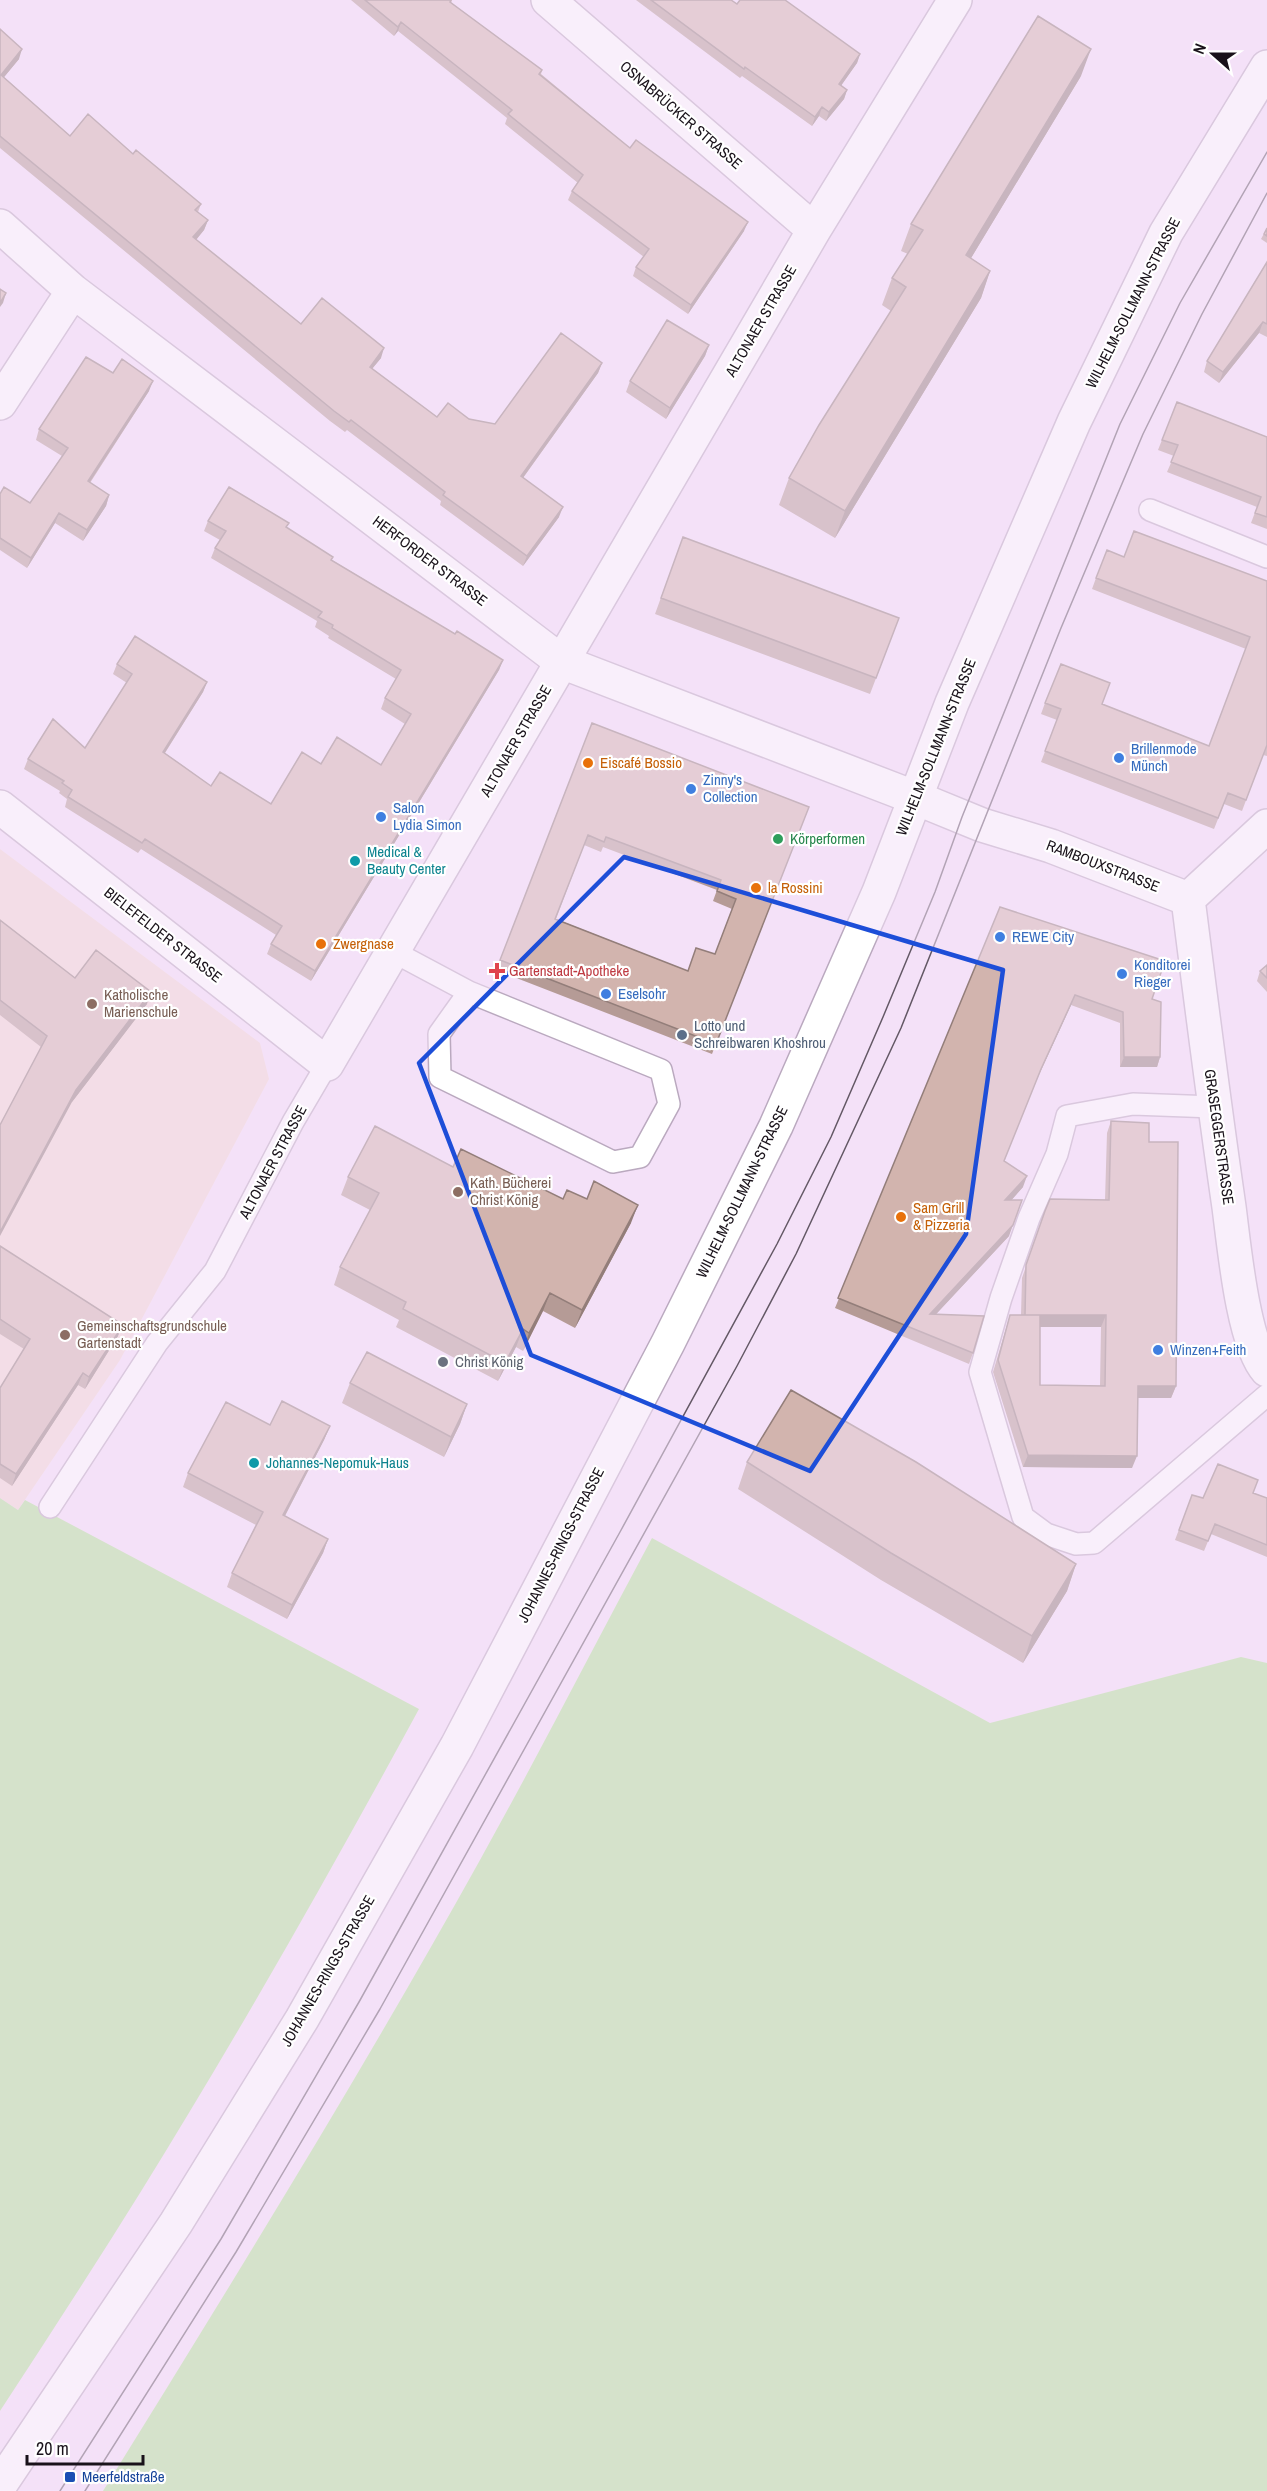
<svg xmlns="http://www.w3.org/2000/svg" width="1267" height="2491" font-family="'Archivo Narrow',sans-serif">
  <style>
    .education { fill: #f2d8d2 }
    .green { fill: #b0e395 }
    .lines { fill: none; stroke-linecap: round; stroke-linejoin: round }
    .lane-casing { stroke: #baa9bf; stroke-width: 24 }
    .street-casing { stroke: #baa9bf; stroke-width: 36 }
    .secondary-casing { stroke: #baa9bf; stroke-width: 36 }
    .lane { stroke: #fff; stroke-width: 21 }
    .street { stroke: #fff; stroke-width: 33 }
    .secondary { stroke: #fff; stroke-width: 33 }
    .tram { stroke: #635865; stroke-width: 1.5 }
    .wall { fill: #b59b96; fill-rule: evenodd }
    .shaded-wall { fill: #937e7a }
    .building { fill: #d2b4ae; stroke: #937e7a; stroke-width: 1.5; fill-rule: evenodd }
    .marked { fill: none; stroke: #1d4ed8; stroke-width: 4.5; stroke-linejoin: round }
    .shop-dot { fill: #3f7fe0; stroke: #fff; stroke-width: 2 }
    .food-dot { fill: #e8710a; stroke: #fff; stroke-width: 2 }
    .leisure-dot { fill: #2e9e5b; stroke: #fff; stroke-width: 2 }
    .culture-dot { fill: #0f9aa8; stroke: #fff; stroke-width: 2 }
    .health-dot { fill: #e0444e; stroke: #fff; stroke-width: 2 }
    .education-dot { fill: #8d6e63; stroke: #fff; stroke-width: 2 }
    .service-dot { fill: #5c6f8a; stroke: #fff; stroke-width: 2 }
    .worship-dot { fill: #6b7280; stroke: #fff; stroke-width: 2 }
    .transit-dot { fill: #1a4fb4; stroke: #fff; stroke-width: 2 }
    .labels { text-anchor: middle; stroke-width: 4.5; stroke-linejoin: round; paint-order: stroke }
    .street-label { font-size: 15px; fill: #19121a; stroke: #fff }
    .shop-label { font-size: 15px; fill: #366cbe; stroke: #fff; text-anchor: start }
    .food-label { font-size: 15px; fill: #c56008; stroke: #fff; text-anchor: start }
    .leisure-label { font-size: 15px; fill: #27864d; stroke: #fff; text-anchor: start }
    .culture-label { font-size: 15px; fill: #0d838f; stroke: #fff; text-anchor: start }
    .health-label { font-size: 15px; fill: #be3a42; stroke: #fff; text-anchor: start }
    .education-label { font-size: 15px; fill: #785e54; stroke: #fff; text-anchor: start }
    .service-label { font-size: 15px; fill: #4e5e75; stroke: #fff; text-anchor: start }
    .worship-label { font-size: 15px; fill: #5b616d; stroke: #fff; text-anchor: start }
    .transit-label { font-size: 15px; fill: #164399; stroke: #fff; text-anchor: start }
  </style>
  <rect width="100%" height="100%" fill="#f4e1f8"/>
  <path class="education" d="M 0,849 L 260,1043 L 269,1079 L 120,1360 L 18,1510 L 0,1498 Z"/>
  <path class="green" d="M 0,1498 L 18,1510 L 25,1500 L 419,1709 C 330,1873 238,2035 140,2193 C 94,2267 47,2339 0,2411 Z
    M 652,1538 L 990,1723 L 1241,1657 L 1267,1663 L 1267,2491 L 103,2491 C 232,2283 361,2074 480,1860 C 539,1754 594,1646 652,1538 Z"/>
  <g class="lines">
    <g class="lane-casing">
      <path id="lane" d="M 1150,510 L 1267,557
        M 394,952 L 469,992 L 661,1070 L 669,1104 L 640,1157 L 613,1162 L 440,1077 L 439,1034 L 469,992
        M 1214,1107 L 1133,1104 L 1067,1116 L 1057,1154 L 1029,1218 L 1001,1298 L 980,1372 L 1023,1517 L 1046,1534 L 1076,1544 L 1094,1543 L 1267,1395
        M 50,1507 L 157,1343 L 215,1271 L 293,1122 L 327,1064"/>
    </g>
    <g class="street-casing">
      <path id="street" d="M 548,0 L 814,230
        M 0,226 L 73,291 L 562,662 L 916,798 L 982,825 L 1051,846 L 1188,899 L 1267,826
        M 0,403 L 73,291
        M 0,807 L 327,1064 L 814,230 L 955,0
        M 1188,899 C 1201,1002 1214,1104 1229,1207 C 1234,1245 1243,1344 1267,1370"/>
    </g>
    <g class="secondary-casing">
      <path id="secondary" d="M 0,2485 L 176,2223 L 302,2019 L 457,1746 L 668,1343 L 776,1126 L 879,892 L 952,703 L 1074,422 L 1166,233 L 1267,67"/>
    </g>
    <use href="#lane" class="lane"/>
    <use href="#street" class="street"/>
    <use href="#secondary" class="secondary"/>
    <path class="tram" d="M 60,2491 L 221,2239 L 359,2002 L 620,1532 L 777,1244 L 831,1137 L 883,1017 L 935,892 L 962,817 L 1120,424 L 1180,303 L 1267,152
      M 85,2491 L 236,2252 L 380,2009 L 737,1366 L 796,1254 L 901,1028 L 1061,628 L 1143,434 L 1202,314 L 1267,193"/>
  </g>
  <path class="wall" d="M 351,0 L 452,0 L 451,3 L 542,70 L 541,74 L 630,148 L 744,231 L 688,314 L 633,276 L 636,267 L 644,257 L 568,200 L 572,191 L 578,183 L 505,124 L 507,118 L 398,31 L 394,36 Z
    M 636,0 L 731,0 L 737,4 L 860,54 L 857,63 L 841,85 L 847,90 L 844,99 L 826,121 L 819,116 L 812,126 L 742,76 L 740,78 Z
    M 0,29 L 19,59 L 4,77 L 70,136 L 133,154 L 201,204 L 198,212 L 208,220 L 204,230 L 196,240 L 301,324 L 381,358 L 372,369 L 437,417 L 469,419 L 495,424 L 602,363 L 598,373 L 523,478 L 559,517 L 523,566 L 440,505 L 441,501 L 347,430 L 345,432 L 330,421 L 0,148 Z
    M 1081,76 L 971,258 L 990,271 L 981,298 L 835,538 L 779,505 L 789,478 L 891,311 L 882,305 L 892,278 L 908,254 L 901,251 L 911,224 Z
    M 1267,228 L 1267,243 L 1261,239 Z
    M 1267,262 L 1267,337 L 1259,333 L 1219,383 L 1204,372 L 1207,361 Z
    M 709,345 L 705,356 L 666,419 L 626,392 L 630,381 Z
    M 113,373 L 149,391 L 90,483 L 109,496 L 106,506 L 83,541 L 55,523 L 27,568 L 0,550 L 0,494 L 30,503 L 62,456 L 36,440 L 39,429 Z
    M 1177,402 L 1267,437 L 1267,529 L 1251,523 L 1257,507 L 1167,472 L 1174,456 L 1158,450 Z
    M 208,521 L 287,528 L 332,560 L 455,634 L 503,660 L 499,670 L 311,981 L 267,954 L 271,944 L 276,935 L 141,849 L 138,853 L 65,807 L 67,799 L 59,793 L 60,791 L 24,769 L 28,759 L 85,748 L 127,683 L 113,674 L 117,664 L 207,682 L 203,692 L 165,753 L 211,786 L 271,804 L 321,764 L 381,765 L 405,724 L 381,709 L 385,698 L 396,679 L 328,638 L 329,636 L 315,627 L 317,621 L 211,558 L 215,548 L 220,540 L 204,531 Z
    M 683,537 L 899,618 L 870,694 L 655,614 Z
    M 1124,557 L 1267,581 L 1267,756 L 1263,755 L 1242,811 L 1224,804 L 1214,829 L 1041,762 L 1057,720 L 1041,714 L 1045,703 L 1102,704 L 1209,746 L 1246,649 L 1092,589 L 1096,578 Z
    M 592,723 L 809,807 L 712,1054 L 496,970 ZM 584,845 L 601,852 L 603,847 L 717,890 L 713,901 L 732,909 L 715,954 L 688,971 L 556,919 Z
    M 1000,907 L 1152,999 L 1160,1057 L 1157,1067 L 1120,1067 L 1120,1023 L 1071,1005 L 1037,1079 L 1004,1161 L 1023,1187 L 1011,1200 L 1009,1236 L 936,1314 L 973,1353 L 969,1364 L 835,1308 Z
    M 0,920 L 75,978 L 147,1004 L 72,1102 L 41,1047 L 0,1015 Z
    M 1267,965 L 1267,992 L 1257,981 L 1260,971 Z
    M 1111,1121 L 1149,1142 L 1176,1386 L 1171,1398 L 1138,1398 L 1132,1468 L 1023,1467 L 993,1372 L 1010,1315 L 1021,1315 L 1022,1278 L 1045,1211 L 1105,1200 L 1107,1133 ZM 1040,1327 L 1101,1327 L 1100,1386 L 1040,1385 Z
    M 453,1167 L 563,1199 L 631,1223 L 575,1328 L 543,1311 L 523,1351 L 516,1347 L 498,1381 L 396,1327 L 399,1320 L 334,1285 L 340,1267 L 370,1210 L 341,1195 L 348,1177 Z
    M 0,1246 L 118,1336 L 85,1389 L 78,1385 L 12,1486 L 0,1478 L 0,1388 L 24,1349 L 0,1334 Z
    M 350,1383 L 467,1404 L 460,1424 L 444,1457 L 342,1403 Z
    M 270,1425 L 330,1426 L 324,1440 L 285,1516 L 328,1539 L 323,1553 L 287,1619 L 227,1587 L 232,1573 L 256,1525 L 183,1487 L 188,1473 Z
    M 747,1462 L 1076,1564 L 1067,1591 L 1023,1663 L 881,1580 L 738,1489 Z
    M 1254,1493 L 1267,1498 L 1267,1557 L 1211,1534 L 1204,1551 L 1175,1540 L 1192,1495 L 1203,1498 Z"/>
  <path class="shaded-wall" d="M 401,22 L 398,31 L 394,36 L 398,27 Z
    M 22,49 L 19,59 L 0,82 L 1,75 Z
    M 1091,49 L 1081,76 L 956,283 L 966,255 Z
    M 860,54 L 857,63 L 836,93 L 839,84 Z
    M 847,90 L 844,99 L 826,121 L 829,112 Z
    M 822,107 L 819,116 L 812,126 L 815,117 Z
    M 208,220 L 204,230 L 190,247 L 193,237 Z
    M 748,222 L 744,231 L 688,314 L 691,305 Z
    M 990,271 L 981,298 L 835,538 L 845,511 Z
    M 6,293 L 3,303 L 0,307 L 0,303 Z
    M 1263,322 L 1259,333 L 1219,383 L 1223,372 Z
    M 709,345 L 705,356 L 666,419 L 670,408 Z
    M 384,348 L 381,358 L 366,376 L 370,367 Z
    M 602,363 L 598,373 L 517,486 L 521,476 Z
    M 153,381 L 149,391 L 84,491 L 88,481 Z
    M 109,495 L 106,506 L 83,541 L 87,530 Z
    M 563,507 L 559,517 L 523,566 L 527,556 Z
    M 59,513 L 55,523 L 27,568 L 31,558 Z
    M 503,660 L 499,670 L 311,981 L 315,971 Z
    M 207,682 L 203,692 L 159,762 L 163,752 Z
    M 151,992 L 147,1004 L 72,1102 L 0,1236 L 0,1232 L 76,1090 Z
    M 1075,995 L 1071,1005 L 1037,1079 L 1041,1069 Z
    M 1124,1057 L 1160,1057 L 1157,1067 L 1120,1067 Z
    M 1027,1176 L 1023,1187 L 1002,1211 L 1005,1200 Z
    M 638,1205 L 631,1223 L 575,1328 L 582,1310 Z
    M 1013,1225 L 1009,1236 L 926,1325 L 930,1314 Z
    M 550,1293 L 543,1311 L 523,1351 L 529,1333 Z
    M 1025,1315 L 1106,1315 L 1101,1327 L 1021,1327 Z
    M 123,1325 L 118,1336 L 85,1389 L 89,1377 Z
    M 523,1329 L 516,1347 L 498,1381 L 505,1363 Z
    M 83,1373 L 78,1385 L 12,1486 L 16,1474 Z
    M 1138,1386 L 1176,1386 L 1171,1398 L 1133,1398 Z
    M 467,1404 L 460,1424 L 444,1457 L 451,1437 Z
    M 330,1426 L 324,1440 L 278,1529 L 283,1515 Z
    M 1028,1455 L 1137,1456 L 1132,1468 L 1023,1467 Z
    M 328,1539 L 323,1553 L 287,1619 L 292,1605 Z
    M 1076,1564 L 1067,1591 L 1023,1663 L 1032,1636 Z"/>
  <path class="building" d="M 365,0 L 451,0 L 450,2 L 542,70 L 539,74 L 630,148 L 636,140 L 748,222 L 691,305 L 636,267 L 649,249 L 572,191 L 583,175 L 508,114 L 512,110 L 401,22 L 398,27 Z
    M 651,0 L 731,0 L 737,4 L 740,0 L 785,0 L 860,54 L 839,84 L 847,90 L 829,112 L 822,107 L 815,117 L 745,67 L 744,69 Z
    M 1038,16 L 1091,49 L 966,255 L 990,271 L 845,511 L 789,478 L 819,425 L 906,287 L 892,278 L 923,230 L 911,224 Z
    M 0,29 L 22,49 L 1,75 L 70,136 L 88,114 L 133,154 L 136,150 L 201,204 L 195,210 L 208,220 L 193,237 L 301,324 L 322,298 L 384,348 L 370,367 L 437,417 L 448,403 L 469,419 L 495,424 L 561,333 L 602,363 L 521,476 L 563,507 L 527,556 L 443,495 L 445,492 L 351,420 L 349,422 L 334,411 L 0,136 Z
    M 1267,228 L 1267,236 L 1264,234 Z
    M 1267,262 L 1267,324 L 1263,322 L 1223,372 L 1207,361 Z
    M 0,289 L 6,293 L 0,303 Z
    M 667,320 L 709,345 L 670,408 L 630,381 Z
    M 86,357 L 113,373 L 122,359 L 153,381 L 88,481 L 109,495 L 87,530 L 59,513 L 31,558 L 0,538 L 0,494 L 4,487 L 30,503 L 68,448 L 39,429 Z
    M 1177,402 L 1267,437 L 1267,517 L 1255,513 L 1261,497 L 1171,462 L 1178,445 L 1162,440 Z
    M 229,487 L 289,523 L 286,527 L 333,557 L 331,560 L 455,634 L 457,631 L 503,660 L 315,971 L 271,944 L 282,926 L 145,839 L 142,843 L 68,797 L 72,790 L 62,783 L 64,781 L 28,759 L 53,719 L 85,748 L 132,674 L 117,664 L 135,636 L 207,682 L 163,752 L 211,786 L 220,772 L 271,804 L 302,752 L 321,764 L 337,737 L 381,765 L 411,714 L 385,698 L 401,670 L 332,628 L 333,625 L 318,617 L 322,612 L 215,548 L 226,531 L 208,521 Z
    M 1134,531 L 1267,581 L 1267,745 L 1246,800 L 1228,793 L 1218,818 L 1045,751 L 1061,709 L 1045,703 L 1061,664 L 1110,683 L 1102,704 L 1209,746 L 1250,637 L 1096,578 L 1107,550 L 1124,557 Z
    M 683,537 L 899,618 L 876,678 L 661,598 Z
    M 592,723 L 809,807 L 716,1044 L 500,960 ZM 588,835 L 604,842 L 606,837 L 721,880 L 717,891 L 736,899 L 715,954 L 696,948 L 688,971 L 555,919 Z
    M 1000,907 L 1165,961 L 1152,999 L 1161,1002 L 1160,1057 L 1124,1057 L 1123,1012 L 1075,995 L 1041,1069 L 1004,1161 L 1027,1176 L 1005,1200 L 1022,1200 L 1013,1225 L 930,1314 L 984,1316 L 973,1353 L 838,1298 Z
    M 0,920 L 75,978 L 96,950 L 151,992 L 76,1090 L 0,1232 L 0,1125 L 47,1036 L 0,1000 Z
    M 1267,965 L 1267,978 L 1260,971 Z
    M 1111,1121 L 1149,1123 L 1149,1142 L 1178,1142 L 1176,1386 L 1138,1386 L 1137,1456 L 1028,1455 L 998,1360 L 1010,1315 L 1040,1315 L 1040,1385 L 1105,1386 L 1106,1315 L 1025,1315 L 1026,1265 L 1045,1211 L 1050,1199 L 1109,1200 Z
    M 375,1126 L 453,1167 L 461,1149 L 563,1199 L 567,1190 L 587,1199 L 594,1181 L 638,1205 L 582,1310 L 550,1293 L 529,1333 L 523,1329 L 505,1363 L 403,1309 L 406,1302 L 340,1267 L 379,1193 L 348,1177 Z
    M 0,1246 L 123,1325 L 89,1377 L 83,1373 L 16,1474 L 0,1464 L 0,1388 L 30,1339 L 0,1319 Z
    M 367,1352 L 467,1404 L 451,1437 L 350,1383 Z
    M 791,1390 L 916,1462 L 1076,1564 L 1032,1636 L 891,1553 L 747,1462 Z
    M 282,1401 L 330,1426 L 283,1515 L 328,1539 L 292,1605 L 232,1573 L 263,1512 L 188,1473 L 226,1402 L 270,1425 Z
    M 1218,1464 L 1258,1480 L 1253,1493 L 1267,1498 L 1267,1545 L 1215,1524 L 1208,1541 L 1179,1530 L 1192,1495 L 1203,1498 Z"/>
  <path d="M0 0H1267V2491H0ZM 624,857 L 1003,970 L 966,1234 L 810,1471 L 531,1355 L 419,1063 Z" fill="#f4e1f8" fill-opacity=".55" fill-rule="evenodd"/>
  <path class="marked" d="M 624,857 L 1003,970 L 966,1234 L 810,1471 L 531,1355 L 419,1063 Z"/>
  <g class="shop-dot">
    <circle cx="1119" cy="758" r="6"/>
    <circle cx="691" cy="789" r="6"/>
    <circle cx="381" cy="817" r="6"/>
    <circle cx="1000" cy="937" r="6"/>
    <circle cx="1122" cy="974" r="6"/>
    <circle cx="606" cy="994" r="6"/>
    <circle cx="1158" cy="1350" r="6"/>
  </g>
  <g class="food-dot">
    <circle cx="588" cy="763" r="6"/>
    <circle cx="756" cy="888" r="6"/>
    <circle cx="321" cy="944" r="6"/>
    <circle cx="901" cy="1217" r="6"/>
  </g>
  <circle class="leisure-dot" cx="778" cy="839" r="6"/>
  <g class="culture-dot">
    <circle cx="355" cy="861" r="6"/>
    <circle cx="254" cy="1463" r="6"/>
  </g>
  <path class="health-dot" d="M494 962h6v6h6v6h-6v6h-6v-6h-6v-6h6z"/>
  <g class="education-dot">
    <circle cx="92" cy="1004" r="6"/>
    <circle cx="458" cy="1192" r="6"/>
    <circle cx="65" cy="1335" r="6"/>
  </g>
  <circle class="service-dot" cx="682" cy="1035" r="6"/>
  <circle class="worship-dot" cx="443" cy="1362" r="6"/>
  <rect class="transit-dot" x="64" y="2471" width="12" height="12" rx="3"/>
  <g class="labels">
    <g class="street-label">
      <text transform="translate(681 115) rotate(41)" y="5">OSNABRÜCKER STRASSE</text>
      <text transform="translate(1133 303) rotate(-63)" y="5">WILHELM-SOLLMANN-STRASSE</text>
      <text transform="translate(761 321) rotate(-60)" y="5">ALTONAER STRASSE</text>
      <text transform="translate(430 561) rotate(37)" y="5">HERFORDER STRASSE</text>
      <text transform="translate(516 741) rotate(-60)" y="5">ALTONAER STRASSE</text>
      <text transform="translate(936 747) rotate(-68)" y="5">WILHELM-SOLLMANN-STRASSE</text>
      <text transform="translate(1103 866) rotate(21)" y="5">RAMBOUXSTRASSE</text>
      <text transform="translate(163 935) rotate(38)" y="5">BIELEFELDER STRASSE</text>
      <text transform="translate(1219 1137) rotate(82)" y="5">GRASEGGERSTRASSE</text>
      <text transform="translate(273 1162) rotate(-62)" y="5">ALTONAER STRASSE</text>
      <text transform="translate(742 1192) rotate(-64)" y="5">WILHELM-SOLLMANN-STRASSE</text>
      <text transform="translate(561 1545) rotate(-63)" y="5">JOHANNES-RINGS-STRASSE</text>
      <text transform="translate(328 1971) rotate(-60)" y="5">JOHANNES-RINGS-STRASSE</text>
    </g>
    <g class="shop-label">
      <text x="1131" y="754">Brillenmode<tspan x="1131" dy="17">Münch</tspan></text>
      <text x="703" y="785">Zinny's<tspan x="703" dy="17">Collection</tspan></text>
      <text x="393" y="813">Salon<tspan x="393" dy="17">Lydia Simon</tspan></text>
      <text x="1012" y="942">REWE City</text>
      <text x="1134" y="970">Konditorei<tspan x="1134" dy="17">Rieger</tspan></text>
      <text x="618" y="999">Eselsohr</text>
      <text x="1170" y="1355">Winzen+Feith</text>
    </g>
    <g class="food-label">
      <text x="600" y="768">Eiscafé Bossio</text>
      <text x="768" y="893">la Rossini</text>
      <text x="333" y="949">Zwergnase</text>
      <text x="913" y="1213">Sam Grill<tspan x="913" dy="17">&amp; Pizzeria</tspan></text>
    </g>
    <g class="leisure-label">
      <text x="790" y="844">Körperformen</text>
    </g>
    <g class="culture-label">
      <text x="367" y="857">Medical &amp;<tspan x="367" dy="17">Beauty Center</tspan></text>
      <text x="266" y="1468">Johannes-Nepomuk-Haus</text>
    </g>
    <g class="health-label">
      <text x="509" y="976">Gartenstadt-Apotheke</text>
    </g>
    <g class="education-label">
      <text x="104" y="1000">Katholische<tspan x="104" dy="17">Marienschule</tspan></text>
      <text x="470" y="1188">Kath. Bücherei<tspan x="470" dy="17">Christ König</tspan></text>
      <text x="77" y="1331">Gemeinschaftsgrundschule<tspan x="77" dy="17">Gartenstadt</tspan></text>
    </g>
    <g class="service-label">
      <text x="694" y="1031">Lotto und<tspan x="694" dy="17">Schreibwaren Khoshrou</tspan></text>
    </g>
    <g class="worship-label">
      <text x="455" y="1367">Christ König</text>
    </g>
    <g class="transit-label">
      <text x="82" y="2482">Meerfeldstraße</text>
    </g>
  </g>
  <g transform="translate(1213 54) rotate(291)" stroke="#ffffff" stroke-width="4.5" paint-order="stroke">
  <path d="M0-4.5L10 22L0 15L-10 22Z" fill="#19121a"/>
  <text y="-9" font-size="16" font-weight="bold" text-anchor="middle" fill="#19121a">N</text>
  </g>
  <path d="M27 2455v9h116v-9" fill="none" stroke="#19121a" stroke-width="3"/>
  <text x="36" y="2455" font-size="18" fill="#19121a" stroke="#ffffff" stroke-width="4.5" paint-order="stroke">20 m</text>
</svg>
